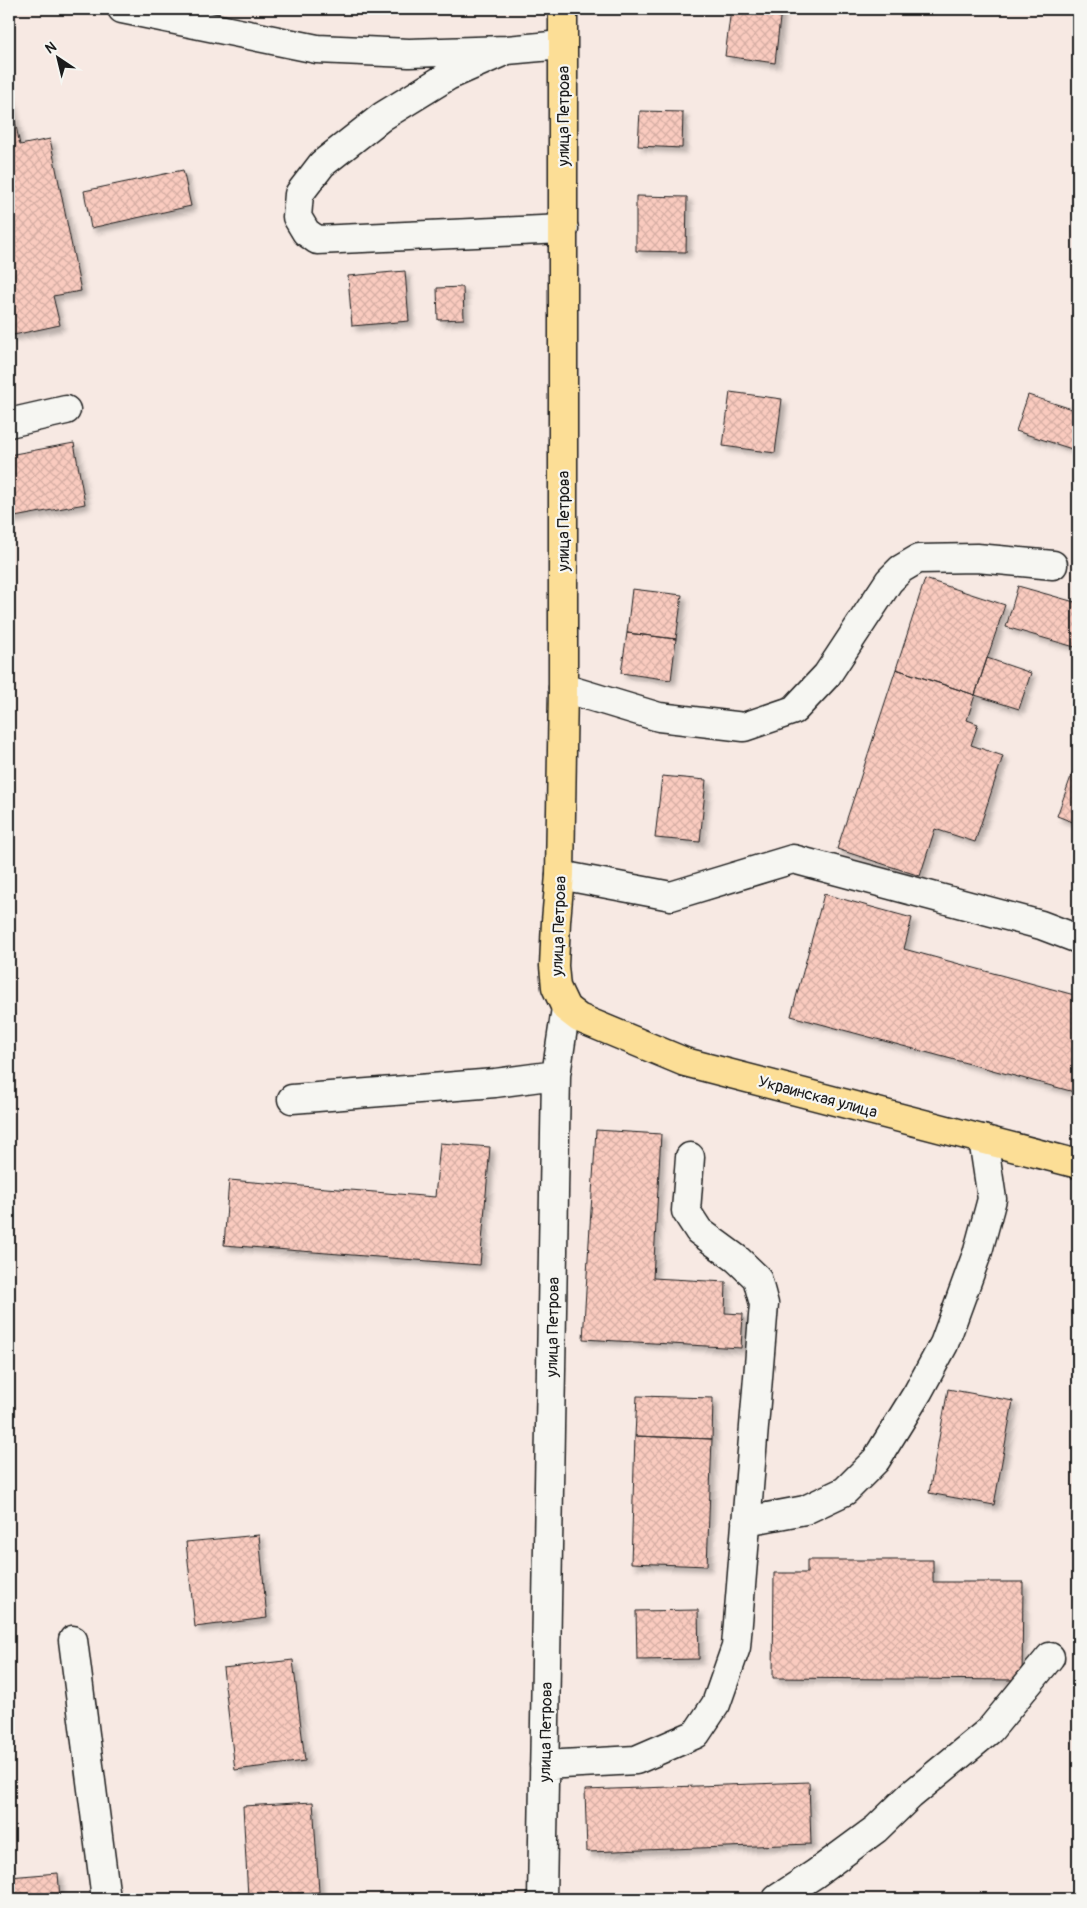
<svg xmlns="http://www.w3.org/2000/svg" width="1087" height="1908" font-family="Pangolin,sans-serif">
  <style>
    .building { fill: url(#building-cross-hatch); stroke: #1c1c1c; filter: url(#shadow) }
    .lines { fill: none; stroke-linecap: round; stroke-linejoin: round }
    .minor-casing { stroke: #1c1c1c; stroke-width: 31 }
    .major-casing { stroke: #1c1c1c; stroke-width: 31 }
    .minor { stroke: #f6f6f2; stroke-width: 28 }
    .major { stroke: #fcde96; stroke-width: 28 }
    .labels { text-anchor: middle; stroke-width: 4.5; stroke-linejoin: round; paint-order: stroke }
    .street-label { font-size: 16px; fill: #1c1c1c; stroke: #f6f6f2 }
  </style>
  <defs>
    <pattern id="building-cross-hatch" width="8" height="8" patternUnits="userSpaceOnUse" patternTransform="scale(1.25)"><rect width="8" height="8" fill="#facbbf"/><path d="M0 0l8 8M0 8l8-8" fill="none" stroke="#d6aea4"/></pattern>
    <filter id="shadow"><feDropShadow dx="4.5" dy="4.5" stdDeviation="2.5" flood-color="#0004"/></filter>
  </defs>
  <rect width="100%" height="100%" fill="#f7e9e3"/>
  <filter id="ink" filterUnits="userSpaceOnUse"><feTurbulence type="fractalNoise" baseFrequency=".02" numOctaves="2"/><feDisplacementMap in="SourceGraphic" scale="10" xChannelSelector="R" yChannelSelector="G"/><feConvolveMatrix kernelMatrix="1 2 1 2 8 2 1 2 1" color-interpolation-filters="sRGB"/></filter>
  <g filter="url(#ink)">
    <path class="building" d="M 731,9 L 781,9 L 775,63 L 725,56 Z
      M 9,93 L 20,145 L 50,139 L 81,291 L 53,296 L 60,325 L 9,336 Z
      M 640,111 L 683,112 L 682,148 L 638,146 Z
      M 183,170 L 191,206 L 91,228 L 84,191 Z
      M 636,196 L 687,197 L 686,252 L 636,251 Z
      M 405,271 L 409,321 L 352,326 L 348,276 Z
      M 463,287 L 464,319 L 438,320 L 437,288 Z
      M 730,392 L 782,399 L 775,453 L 723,446 Z
      M 1028,395 L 1078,411 L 1078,451 L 1016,431 Z
      M 74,443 L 85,504 L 9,518 L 9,455 Z
      M 925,579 L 1005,605 L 975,695 L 896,669 Z
      M 1018,586 L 1078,603 L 1078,648 L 1006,627 Z
      M 632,589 L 682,595 L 676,639 L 627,633 Z
      M 627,633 L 676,639 L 671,680 L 621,673 Z
      M 987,658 L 1031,673 L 1019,709 L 975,695 Z
      M 896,669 L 975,695 L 967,720 L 978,724 L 971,745 L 1003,756 L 975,842 L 935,829 L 920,876 L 837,849 Z
      M 1078,757 L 1078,824 L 1057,816 Z
      M 662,776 L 706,780 L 700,842 L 655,838 Z
      M 824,894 L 912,918 L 904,949 L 1078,996 L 1078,1093 L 791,1016 Z
      M 596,1130 L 661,1134 L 653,1278 L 726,1282 L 725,1313 L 743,1314 L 741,1348 L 583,1339 Z
      M 440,1143 L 490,1147 L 480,1265 L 224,1245 L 229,1180 L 435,1197 Z
      M 948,1389 L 1013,1401 L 994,1505 L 929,1493 Z
      M 637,1396 L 713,1398 L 712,1439 L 635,1436 Z
      M 635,1436 L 712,1439 L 707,1566 L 631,1563 Z
      M 259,1535 L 267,1618 L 195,1627 L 186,1542 Z
      M 807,1560 L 933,1560 L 933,1582 L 1023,1582 L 1022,1680 L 773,1678 L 774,1573 L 807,1573 Z
      M 698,1610 L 699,1659 L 637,1660 L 636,1611 Z
      M 293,1660 L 305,1761 L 235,1770 L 223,1668 Z
      M 809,1782 L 811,1844 L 587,1852 L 585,1790 Z
      M 313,1802 L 319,1892 L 248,1897 L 243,1806 Z
      M 58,1873 L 60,1899 L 9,1899 L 9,1877 Z"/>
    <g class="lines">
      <g class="minor-casing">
        <path id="minor" d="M 122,9 L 317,49 L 409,53 L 507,50 L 562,45
          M 507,50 L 448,76 L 383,116 L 322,164 L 299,194 L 297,217 L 306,232 L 317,240 L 564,229
          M 9,423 L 66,410
          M 563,688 L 659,717 L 744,727 L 794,710 L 827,675 L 889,581 L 901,569 L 918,559 L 977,558 L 1053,565
          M 560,875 L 671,896 L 793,859 L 1041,925 L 1078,939
          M 292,1099 L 495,1083 L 556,1075
          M 746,1521 L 805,1510 L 845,1491 L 876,1460 L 918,1392 L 944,1344 L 978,1251 L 992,1199 L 983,1139
          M 73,1640 L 106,1899
          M 544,1765 L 636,1760 L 696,1734 L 716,1704 L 736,1647 L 764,1304 L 757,1278 L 737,1259 L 699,1231 L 686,1211 L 690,1157
          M 542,1899 L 556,1075 L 566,1008
          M 777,1899 L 815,1874 L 876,1829 L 911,1795 L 990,1730 L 1050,1657"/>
      </g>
      <g class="major-casing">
        <path id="major" d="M 563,9 L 563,688 L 560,875 L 556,921 L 554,966 L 556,987 L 566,1008 L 579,1018 L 685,1062 L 1078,1164"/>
      </g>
      <use href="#minor" class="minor"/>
      <use href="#major" class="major"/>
    </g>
  </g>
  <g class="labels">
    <g class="street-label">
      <text transform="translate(563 116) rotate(-90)" y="6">улица Петрова</text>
      <text transform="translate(563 521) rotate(-90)" y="6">улица Петрова</text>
      <text transform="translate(558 926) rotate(-88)" y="6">улица Петрова</text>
      <text transform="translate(818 1096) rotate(15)" y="6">Украинская улица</text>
      <text transform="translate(552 1327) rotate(-89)" y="6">улица Петрова</text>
      <text transform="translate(545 1732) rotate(-89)" y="6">улица Петрова</text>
    </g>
  </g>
  <rect width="1087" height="1908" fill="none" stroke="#f6f6f2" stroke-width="30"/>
  <rect x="15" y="15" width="1057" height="1878" fill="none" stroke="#1c1c1c" stroke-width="2" filter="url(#ink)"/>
  <g transform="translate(58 58) rotate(325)" stroke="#f6f6f2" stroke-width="4" paint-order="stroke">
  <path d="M0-4L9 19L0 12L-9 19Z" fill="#1c1c1c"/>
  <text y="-8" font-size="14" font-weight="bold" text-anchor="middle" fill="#1c1c1c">N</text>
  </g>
</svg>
